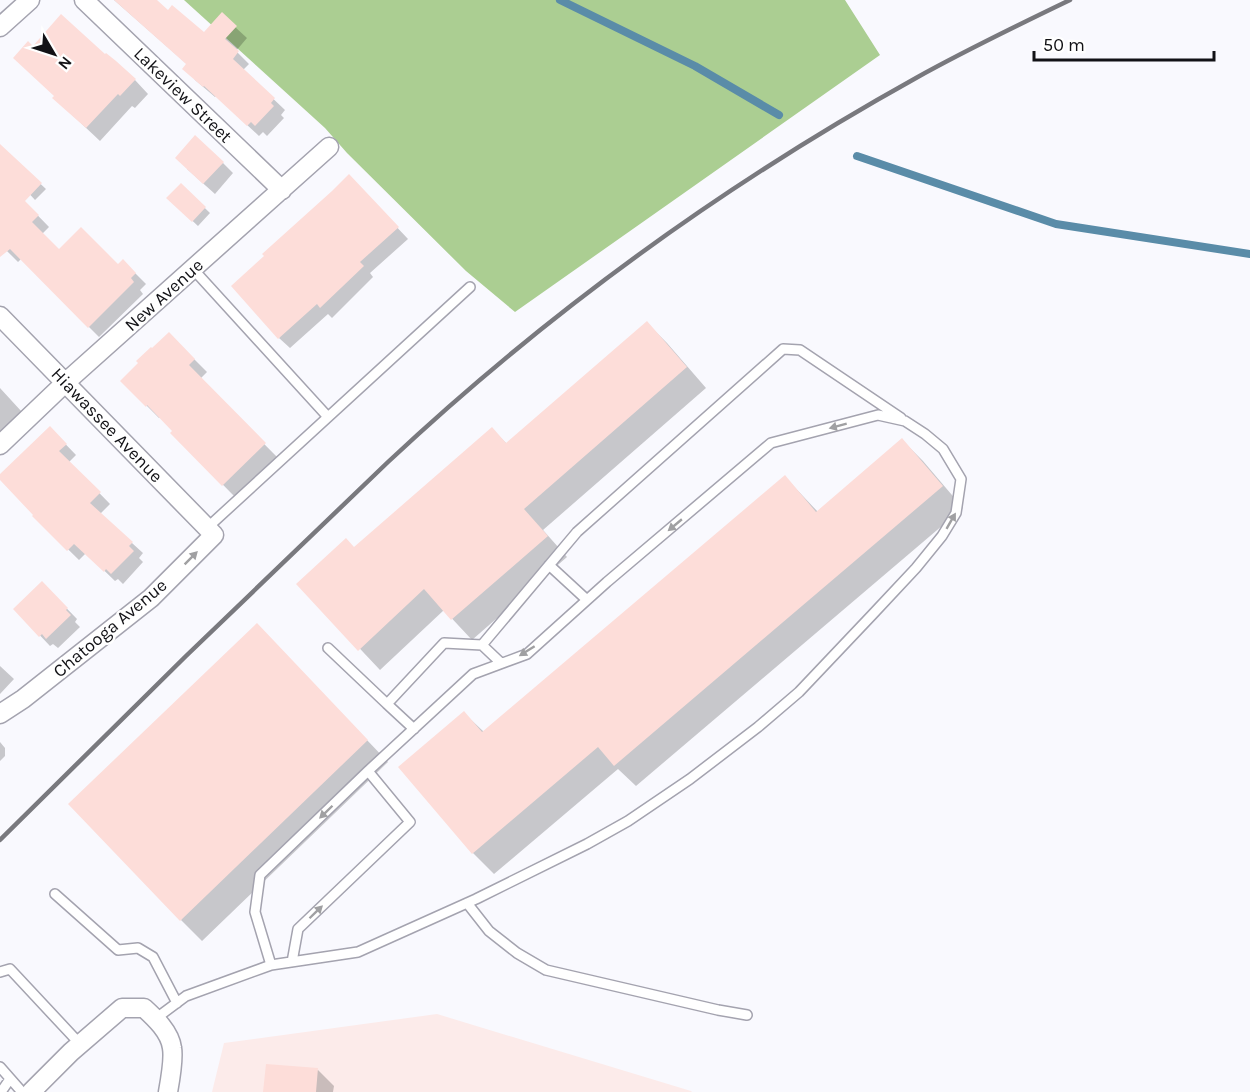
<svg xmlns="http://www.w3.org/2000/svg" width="1250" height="1092" font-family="Karla,sans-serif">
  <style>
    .industrial { fill: #fcebea }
    .forest { fill: #abce92 }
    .shadow { fill: #0003 }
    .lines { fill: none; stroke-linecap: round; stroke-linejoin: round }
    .stream { stroke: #5a8ca8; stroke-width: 8 }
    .building { fill: #fdddd9 }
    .lane-casing { stroke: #a4a3af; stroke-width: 12 }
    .street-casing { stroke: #a4a3af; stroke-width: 21 }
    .lane { stroke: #fff; stroke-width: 9 }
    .street { stroke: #fff; stroke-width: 18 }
    .rail { stroke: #79797e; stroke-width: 4.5 }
    .oneway { fill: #a0a0a2 }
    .labels { text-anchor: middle; stroke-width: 5; stroke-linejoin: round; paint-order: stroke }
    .street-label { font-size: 18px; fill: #121216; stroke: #fff }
  </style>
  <rect width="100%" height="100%" fill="#f9f9fe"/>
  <path class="industrial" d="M 437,1014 L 691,1091 L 692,1092 L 212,1092 L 224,1043 Z"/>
  <path class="forest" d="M 184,0 L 845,0 L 880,55 L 515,312 L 466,271 L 347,153 L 325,128 Z"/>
  <path class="shadow" d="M 114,0 L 154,0 L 168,12 L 205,34 L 222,15 L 247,38 L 236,51 L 249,64 L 243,70 L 285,110 L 281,115 L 284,118 L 267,136 L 263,132 L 259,136 L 216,96 L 215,97 L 195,80 L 188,65 Z
    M 33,48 L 105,56 L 135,80 L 148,94 L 135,108 L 132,106 L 100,141 L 68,111 L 56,96 Z
    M 2,148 L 46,189 L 35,200 L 0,162 L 0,149 Z
    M 223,163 L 233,173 L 215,194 L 187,169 Z
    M 181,185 L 210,213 L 198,226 L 168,198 Z
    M 359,187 L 408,239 L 370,273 L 373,277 L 332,318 L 328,314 L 290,348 L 279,338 Z
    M 14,191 L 49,227 L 42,234 L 59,251 L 118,266 L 123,261 L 146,284 L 140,290 L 143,294 L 99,337 L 21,259 L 18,262 L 0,244 L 0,205 Z
    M 647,323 L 667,343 L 706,388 L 543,530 L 567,557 L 472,640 L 444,610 L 380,670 L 299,584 L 354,549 L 492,429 L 507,444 Z
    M 169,334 L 207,372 L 200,379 L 277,457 L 235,497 L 172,433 L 174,431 L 161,417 L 159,418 L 122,381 Z
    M 0,388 L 22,412 L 0,433 Z
    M 50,428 L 76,455 L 69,462 L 110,504 L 100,514 L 143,553 L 139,558 L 143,562 L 123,584 L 118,579 L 115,581 L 86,553 L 79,560 L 34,516 Z
    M 902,440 L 923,461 L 963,508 L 636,786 L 618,769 L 494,874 L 473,853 L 400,767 L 464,713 L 484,732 L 785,477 L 818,512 Z
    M 42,583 L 77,619 L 75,622 L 80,627 L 58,648 L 53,644 L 50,646 L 15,609 Z
    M 278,647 L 388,762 L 202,941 L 181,920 Z
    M 0,666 L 14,679 L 0,694 Z
    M 0,742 L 5,748 L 5,756 L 0,761 Z
    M 318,1070 L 334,1086 L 333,1092 L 265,1092 Z"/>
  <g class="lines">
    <path class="stream" d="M 560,0 L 695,66 L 779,115
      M 857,156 L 1056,224 L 1250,254"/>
  </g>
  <path class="building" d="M 114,0 L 157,0 L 168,10 L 172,5 L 204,32 L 222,12 L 237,26 L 225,39 L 239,51 L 233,59 L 275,98 L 271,103 L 274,106 L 255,126 L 251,122 L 247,126 L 204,86 L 203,87 L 182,69 L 186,64 Z
    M 61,14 L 105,54 L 106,53 L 116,61 L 136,79 L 120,96 L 118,94 L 86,128 L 52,98 L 54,96 L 13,58 L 28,41 L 33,46 Z
    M 195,135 L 224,162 L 203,184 L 175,158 Z
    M 0,144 L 42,183 L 25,201 L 39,215 L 32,222 L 59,249 L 81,227 L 118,264 L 123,259 L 136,273 L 131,278 L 134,282 L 88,328 L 10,249 L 0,257 Z
    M 349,174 L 399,227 L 360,262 L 364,266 L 320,308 L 317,304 L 278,339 L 231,286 L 264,256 L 262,254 L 332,191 Z
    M 181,183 L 206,207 L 192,222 L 166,198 Z
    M 647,321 L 687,367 L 524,509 L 548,536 L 451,620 L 424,589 L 358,651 L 296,584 L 346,538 L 354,547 L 492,427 L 506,443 Z
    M 169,332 L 195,359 L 189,365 L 266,443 L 222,486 L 170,433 L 172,431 L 147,405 L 146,407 L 120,381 L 138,363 L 136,361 L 151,347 L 152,348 Z
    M 50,426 L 67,444 L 59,451 L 101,492 L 90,503 L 133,542 L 129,546 L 134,551 L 111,574 L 106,569 L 104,572 L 74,544 L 67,551 L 32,516 L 33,515 L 0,480 L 0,474 Z
    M 902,438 L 943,486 L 614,766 L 598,747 L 472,854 L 398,767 L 464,711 L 482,732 L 785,475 L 816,512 Z
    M 42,581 L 68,608 L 66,610 L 71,615 L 46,639 L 42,634 L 39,637 L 13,609 Z
    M 257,623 L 368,740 L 180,921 L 68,804 Z
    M 266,1064 L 318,1068 L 316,1092 L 263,1092 Z"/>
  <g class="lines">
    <g class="lane-casing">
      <path id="lane" d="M 193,269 L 328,417
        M 207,528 L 470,287
        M 549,565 L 587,600
        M 328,648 L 387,704
        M 501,663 L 482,645 L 577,532 L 783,349 L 800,350 L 901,418
        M 414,729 L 387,704 L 444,643 L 482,645
        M 55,894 L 118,950 L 138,948 L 153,957 L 177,1003
        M 467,903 L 489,931 L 517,953 L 546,970 L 718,1010 L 747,1015
        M 292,962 L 298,929 L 410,822 L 368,771
        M 0,972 L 10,969 L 80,1044
        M 155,1019 L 186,996 L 271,965 L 358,952 L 476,899 L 587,844 L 628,821 L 690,779 L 758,727 L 799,692 L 872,615 L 916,568 L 942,536 L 956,513 L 961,479 L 943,449 L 925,434 L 905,421 L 878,415 L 771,443 L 607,582 L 527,654 L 473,674 L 368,771 L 260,875 L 255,912 L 271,965
        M 0,1067 L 22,1092
        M 1,1092 L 10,1079"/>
    </g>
    <g class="street-casing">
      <path id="street" d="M 84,0 L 282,190
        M 0,27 L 30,0
        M 0,316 L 214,535 L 151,598 L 23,699 L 0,714
        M 0,445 L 66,382 L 329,147
        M 31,1092 L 71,1052 L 122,1008 L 144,1008 C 155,1018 170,1032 172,1048 C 174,1059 170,1081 168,1092"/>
    </g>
    <use href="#lane" class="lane"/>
    <use href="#street" class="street"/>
    <path class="rail" d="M 0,840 L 186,656 L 388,462 C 547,313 725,184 916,78 C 966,50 1018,25 1070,0"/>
  </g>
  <defs><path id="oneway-solid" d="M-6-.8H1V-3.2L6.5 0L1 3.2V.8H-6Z" transform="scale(1.5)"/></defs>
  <g class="oneway">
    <use href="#oneway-solid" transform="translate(838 426) rotate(165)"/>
    <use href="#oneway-solid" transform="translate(951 521) rotate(-60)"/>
    <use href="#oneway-solid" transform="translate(675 525) rotate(140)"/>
    <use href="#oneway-solid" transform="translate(191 558) rotate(-45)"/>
    <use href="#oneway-solid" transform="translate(527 651) rotate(148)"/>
    <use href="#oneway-solid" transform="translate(326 812) rotate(136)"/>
    <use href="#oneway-solid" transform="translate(316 912) rotate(-44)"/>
  </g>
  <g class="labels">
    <g class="street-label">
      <text transform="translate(183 95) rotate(44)" y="6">Lakeview Street</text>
      <text transform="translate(164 295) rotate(-42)" y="6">New Avenue</text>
      <text transform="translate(107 425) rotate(46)" y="6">Hiawassee Avenue</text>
      <text transform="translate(110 628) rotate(-40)" y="6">Chatooga Avenue</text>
    </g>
  </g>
  <g transform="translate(54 54) rotate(129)" stroke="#ffffff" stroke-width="4.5" paint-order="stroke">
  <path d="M0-4.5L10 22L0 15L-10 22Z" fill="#121216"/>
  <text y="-9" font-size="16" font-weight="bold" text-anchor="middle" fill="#121216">N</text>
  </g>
  <path d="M1034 51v9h180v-9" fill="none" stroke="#121216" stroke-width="3"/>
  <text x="1043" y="51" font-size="18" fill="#121216" stroke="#ffffff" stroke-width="4.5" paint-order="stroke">50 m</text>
</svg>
